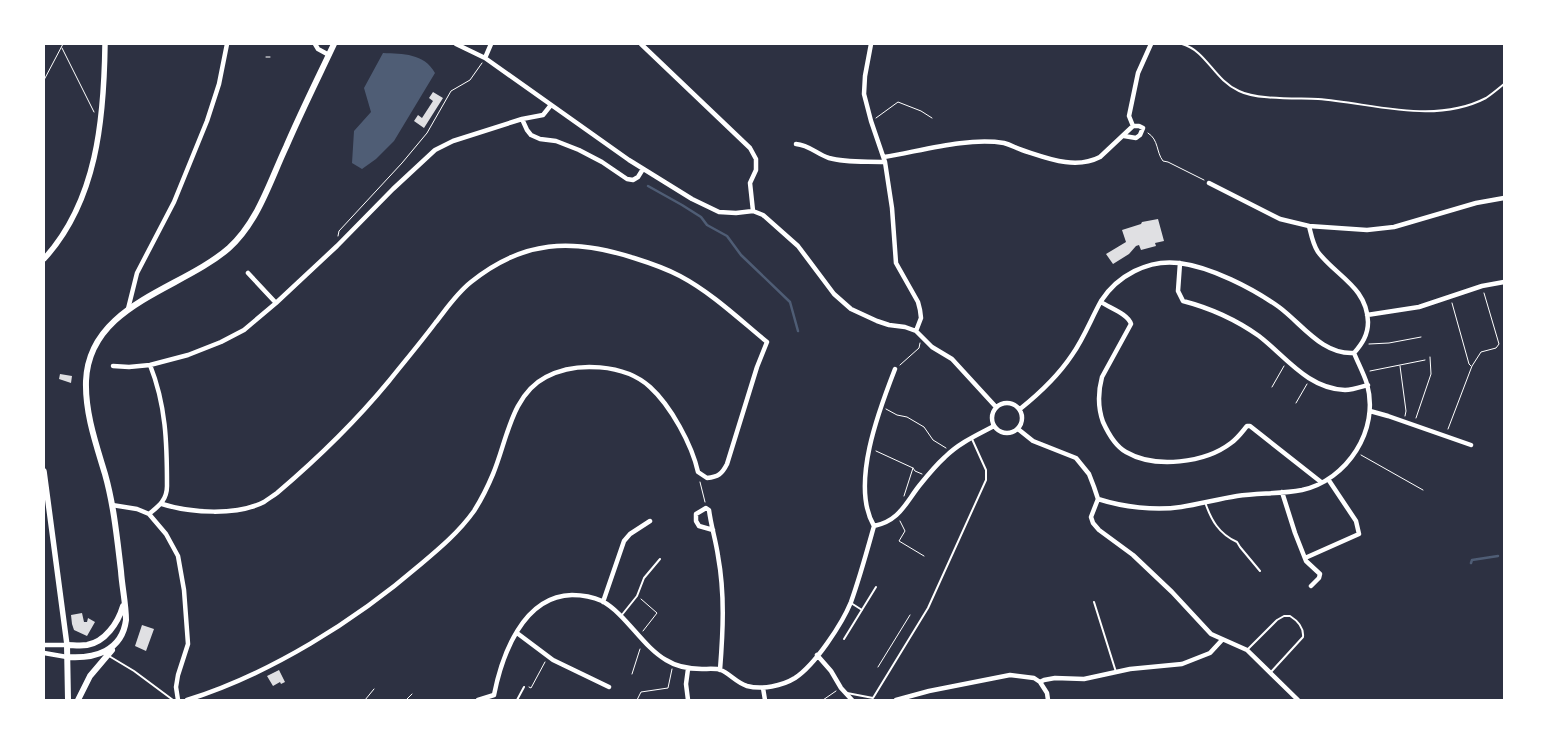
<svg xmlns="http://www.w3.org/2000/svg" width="1548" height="744" font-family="Lato,sans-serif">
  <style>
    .water { fill: #4f5d75 }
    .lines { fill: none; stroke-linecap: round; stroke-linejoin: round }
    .stream { stroke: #4f5d75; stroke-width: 2.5 }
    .building { fill: #e0e0e3 }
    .path { stroke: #fff; stroke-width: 1 }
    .service { stroke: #fff; stroke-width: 2 }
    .minor { stroke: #fff; stroke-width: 4.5 }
    .tertiary { stroke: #fff; stroke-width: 5.5 }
    .secondary { stroke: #fff; stroke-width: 6 }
  </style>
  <rect width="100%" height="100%" fill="#2d3142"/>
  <path class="water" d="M 383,53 C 403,54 424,53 435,73 L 394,141 L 376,159 L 362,169 L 352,163 L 354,131 L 371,112 L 364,88 Z"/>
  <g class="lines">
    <path class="stream" d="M 648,186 L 682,205 L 701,217 L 707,225 L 727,236 L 741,255 L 790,302 L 798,331
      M 1471,563 L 1472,560 L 1498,556"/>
  </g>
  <path class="building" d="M 433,92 L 443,98 L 424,128 L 414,121 L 418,115 L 422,118 L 433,101 L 429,98 Z
    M 1158,219 L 1164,241 L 1155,243 L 1156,246 L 1141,250 L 1139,245 L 1136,246 L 1129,254 L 1113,264 L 1106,254 L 1126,242 L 1122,230 L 1141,224 L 1142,222 Z
    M 60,374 L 72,376 L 71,383 L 59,379 Z
    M 82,613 L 84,622 L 87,622 L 88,618 L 95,622 L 87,636 L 74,630 L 72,624 L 71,615 Z
    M 142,625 L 154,629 L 146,651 L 135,646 Z
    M 279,670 L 285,682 L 281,684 L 280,682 L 273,686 L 267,676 Z"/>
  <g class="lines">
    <path class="path" d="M 62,48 L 94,112
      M 266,57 L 270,57
      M 44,80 L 63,44
      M 876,118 L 898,102 L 921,111 L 932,118
      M 1148,133 C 1159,140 1156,152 1163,161 L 1168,162 L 1204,180
      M 338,236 L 339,231 L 402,163 L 427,133 L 451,91 L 470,80 L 482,63
      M 1452,303 L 1469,364 L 1471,366
      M 1369,344 L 1389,343 L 1421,337
      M 900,365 L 919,348 L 920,343
      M 1400,366 L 1406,411 L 1405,416
      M 1370,371 L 1425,360
      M 1272,387 L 1284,366
      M 1296,403 L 1307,384
      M 886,409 L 897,415 L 907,417 L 924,427 L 933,440 L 946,448
      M 1416,418 L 1431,374 L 1430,357
      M 1448,429 L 1472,366 L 1481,352 L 1496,348 L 1499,344 L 1484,293
      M 876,451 L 913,468 L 915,471 L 922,474
      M 1361,455 L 1423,490
      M 700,482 L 705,502
      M 904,496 L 913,468
      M 900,521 L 905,531 L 899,541 L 924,556
      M 641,599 L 657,613 L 643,631
      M 878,667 L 910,615
      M 632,674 L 640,649
      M 529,687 L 531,688 L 545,662
      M 365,700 L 374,689
      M 406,700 L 412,694
      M 637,700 L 641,692 L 668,688 L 672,669
      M 823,700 L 836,691"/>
    <path class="service" d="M 1182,44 C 1207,51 1213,79 1239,91 C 1257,100 1296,98 1318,99 C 1372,103 1434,125 1486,98 C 1492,94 1498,89 1504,84
      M 1205,502 C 1211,520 1219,534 1237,542 L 1240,547 L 1260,571
      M 1094,602 L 1116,672
      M 851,603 L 862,610
      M 621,616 L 637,596 L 644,578 L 660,559
      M 844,639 L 876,587
      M 1248,649 L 1277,620 L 1284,616 L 1290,616 C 1298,621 1304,627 1303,637 L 1270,673
      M 109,656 L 134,671 L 173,700
      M 847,693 L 873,698 L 928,608 L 986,480 L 986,470 L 972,439
      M 517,700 L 524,687"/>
    <path class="minor" d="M 315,44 L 318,49 L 329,55
      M 456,44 L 485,58 L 629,160 L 692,199 L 719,212 L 736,213 L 753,211 L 763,215 L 798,246 L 834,294 L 851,309 L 877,321 L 889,325 L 905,327 L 916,331 L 932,347 L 952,359 L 996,407
      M 641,44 L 750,148 L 756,159 L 756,170 L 750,183 L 753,211
      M 871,44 L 865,76 L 864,94 L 871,121 L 885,162 L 892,208 L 896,263 L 918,302 L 920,310 L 921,318 L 916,331
      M 485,58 L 491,44
      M 522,119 L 527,130 L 531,135 L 540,139 L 556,141 L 579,150 L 602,162 L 627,179 L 633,180 L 638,177 L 643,169
      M 1133,126 L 1129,116 L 1138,73 L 1151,44
      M 796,144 C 809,145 817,154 829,158 C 846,163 866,161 885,162
      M 884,157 C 921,151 967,137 1004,143 C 1011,145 1016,148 1022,150 C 1047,158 1075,170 1100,157 L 1133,126 L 1139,126 L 1143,128 L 1140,135 L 1136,138 L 1124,136
      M 1209,183 L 1280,219 L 1309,226 C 1311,234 1313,245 1318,252 C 1336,276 1367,287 1368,322 C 1368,335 1362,344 1354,353
      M 1309,226 L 1367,230 L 1394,227 L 1476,203 L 1504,198
      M 1180,263 L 1178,291 L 1183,301 C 1210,308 1235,319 1259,336 C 1285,356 1308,389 1345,390 C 1352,390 1361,387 1368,385
      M 248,273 L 276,303
      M 1101,302 C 1110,308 1128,314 1131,324 L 1102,377 C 1098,392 1098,408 1103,422 C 1108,433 1115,446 1126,452 C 1155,469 1205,463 1231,443 C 1238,438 1242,432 1247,426 L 1250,426 L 1321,482
      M 128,309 L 137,273 L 174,202 L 207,121 L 219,84 L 227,44
      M 1367,315 L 1419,307 L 1482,286 L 1504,282
      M 113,366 L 129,367 L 150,365 L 188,355 L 221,342 L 244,330 L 276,303 L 337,246 L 393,189 L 435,150 L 453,141 L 522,119 L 543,115 L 551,105
      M992 418a15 15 0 1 1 30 0a15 15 0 1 1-30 0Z
      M 1020,409 C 1040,393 1058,376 1072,355 C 1084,338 1091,319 1101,301 C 1117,276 1148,259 1179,263 C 1211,267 1252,288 1279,307 C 1302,324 1322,355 1354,353
      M 1370,411 L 1388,416 L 1471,445
      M 1018,429 L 1033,441 L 1076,458 L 1089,474 L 1094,487 L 1098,499 L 1091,517 L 1093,523 L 1099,530 L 1133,555 L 1172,592 L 1211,634 L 1247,650 L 1298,700
      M 1282,492 L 1295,533 L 1306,561 L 1320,574 L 1319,578 L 1311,586
      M 1098,499 C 1123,507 1155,511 1181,507 C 1200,504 1218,499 1237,496 C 1258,493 1281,494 1302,490 C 1347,480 1380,430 1367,384 C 1364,374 1358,363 1354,353
      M 162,504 C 190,513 237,516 264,502 C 268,499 273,496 277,493 C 317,459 356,421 389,381 C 405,361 421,342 436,322 C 447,308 457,293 471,282 C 523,240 572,238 634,258 C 650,263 665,268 680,276 C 712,293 739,319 767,342 L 757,367 L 727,464 C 722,474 718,477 707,478 L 698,472 C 692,445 671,406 650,387 C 625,364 576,361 546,377 C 511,395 507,441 493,474 C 488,486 481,500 474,511 C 459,532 440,548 421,564 C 355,621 270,674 187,700
      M 112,505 L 137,509 L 149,514 L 166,534 L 178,556 L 184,590 L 188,644 L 178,675 L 176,687 L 178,700
      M 149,514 C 159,506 167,500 167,486 C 167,443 166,405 150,365
      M 874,526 C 850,485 879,410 895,369
      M 713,530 L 699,526 L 696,521 L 696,514 L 706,508 L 709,510 C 711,526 716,541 718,556 C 725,594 723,632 720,670
      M 1305,558 L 1359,534 L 1356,521 L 1328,479
      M 603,602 L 624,541 L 630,534 L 650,521
      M 517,633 L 553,660 L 609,687
      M 44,645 L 67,645
      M 44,653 L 67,657
      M 817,655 L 831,671 L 841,688 L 852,700
      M 688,669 L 686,684 L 688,700
      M 1040,682 L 1044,680 L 1055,678 L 1084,679 L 1130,669 L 1182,664 L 1210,653 L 1222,640
      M 763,688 L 765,700
      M 494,695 C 502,655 523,596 572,595 C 582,595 593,597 602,601 C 626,614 642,646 666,660 C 677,667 689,669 702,669 C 708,669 716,668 721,670 C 730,674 737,683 747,686 C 762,690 782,686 795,678 C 815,665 842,624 851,602 C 860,577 867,551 874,526 C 899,521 905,504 919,486 C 927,476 935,466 945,457 C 959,443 977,435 994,426
      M 478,700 L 494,695
      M 896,700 L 929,691 L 1010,675 L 1034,678 L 1040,682 L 1047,693 L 1048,700"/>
    <path class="tertiary" d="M 44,259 C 97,201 104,119 105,44
      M 44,471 L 67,645"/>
    <path class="secondary" d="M 67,657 C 95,659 122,651 126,620 C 126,604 122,587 121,571 C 117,538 114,506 105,474 C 96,444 85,413 86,381 C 89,304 181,290 229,248 C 258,222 270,181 286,147 C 301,112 318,78 334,44
      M 68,700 L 67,645 C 73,645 80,646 87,645 C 105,642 118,623 123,606
      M 78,700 L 90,676 L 112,650"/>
  </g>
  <rect width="1548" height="744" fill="none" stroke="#ffffff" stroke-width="90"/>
</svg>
